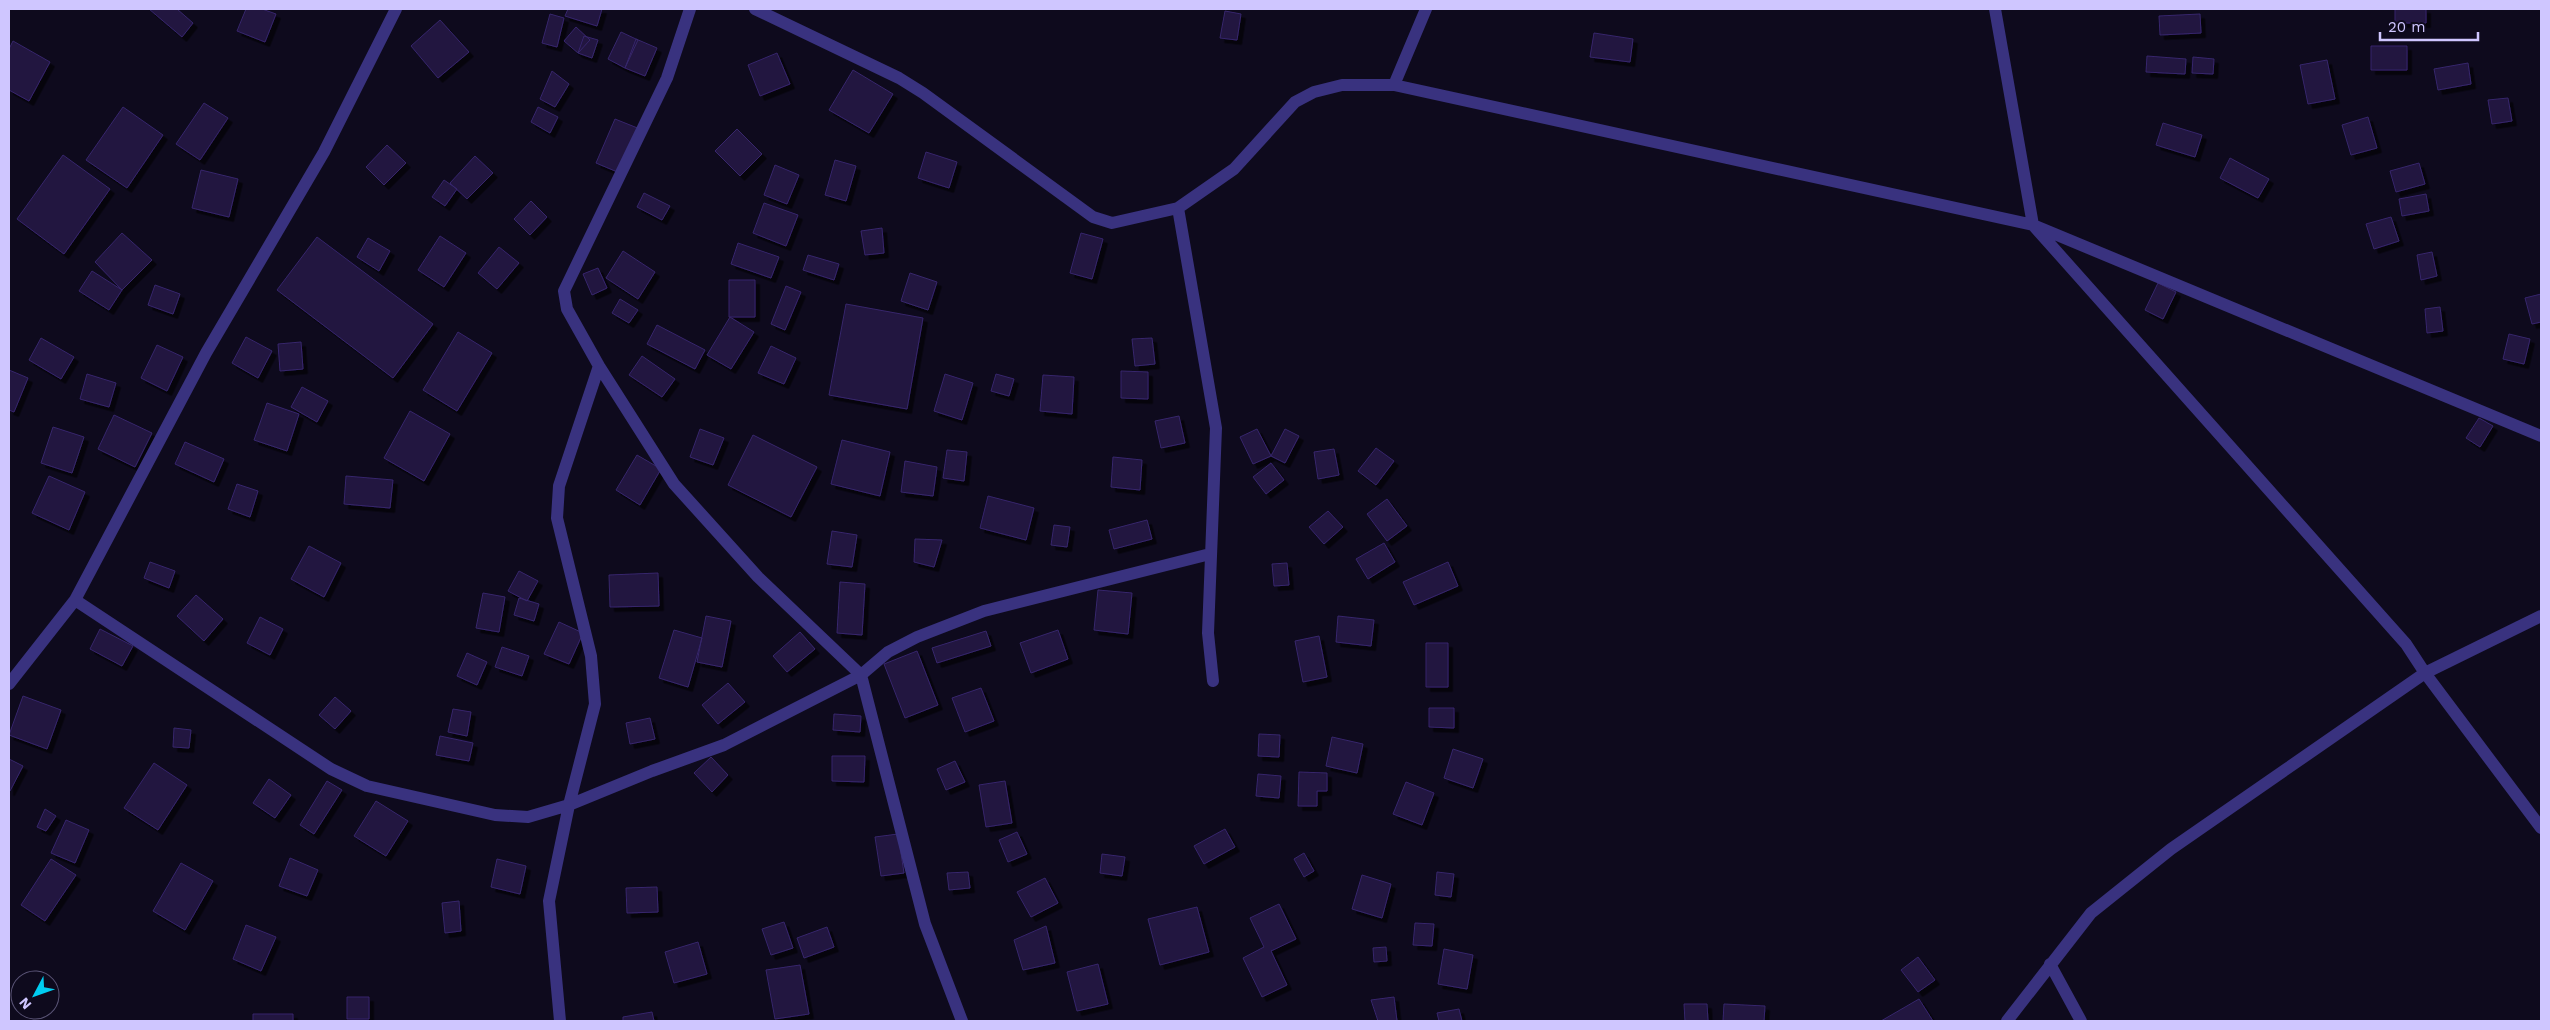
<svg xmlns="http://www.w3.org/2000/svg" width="2550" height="1030" font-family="'Work Sans',sans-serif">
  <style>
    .building { fill: #20153f; stroke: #37266c; filter: url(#shadow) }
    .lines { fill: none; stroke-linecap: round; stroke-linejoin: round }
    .street { stroke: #39327f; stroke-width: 12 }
  </style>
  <defs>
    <filter id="shadow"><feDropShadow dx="4.5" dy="4.5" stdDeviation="0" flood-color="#0009"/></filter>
  </defs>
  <rect width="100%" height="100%" fill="#0e0a1d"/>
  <path class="building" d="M 149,9 L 177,9 L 193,23 L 182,37 Z
    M 246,9 L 262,9 L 276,14 L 265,42 L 237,31 Z
    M 568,9 L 602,9 L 597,26 L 565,16 Z
    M 2395,9 L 2426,9 L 2426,23 L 2395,23 Z
    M 1225,11 L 1241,14 L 1237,40 L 1220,38 Z
    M 550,14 L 564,18 L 557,47 L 542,43 Z
    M 2200,14 L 2201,33 L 2160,35 L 2159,16 Z
    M 440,20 L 469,52 L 438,78 L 411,46 Z
    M 576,27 L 590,40 L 578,53 L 564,41 Z
    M 621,32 L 638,40 L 625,68 L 608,59 Z
    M 1594,33 L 1633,39 L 1630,62 L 1590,57 Z
    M 584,36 L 598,40 L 592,58 L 578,53 Z
    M 636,39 L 657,48 L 645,76 L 625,68 Z
    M 13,41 L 50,62 L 29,101 L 9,90 L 9,49 Z
    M 2371,46 L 2407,46 L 2407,70 L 2371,70 Z
    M 777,53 L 790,84 L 760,96 L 748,65 Z
    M 2147,56 L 2186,59 L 2185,74 L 2146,72 Z
    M 2193,57 L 2214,59 L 2213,74 L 2192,73 Z
    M 2327,60 L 2335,99 L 2308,104 L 2300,65 Z
    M 2468,63 L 2471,84 L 2438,90 L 2434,69 Z
    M 853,70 L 893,94 L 869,133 L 829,110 Z
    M 552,71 L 569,84 L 555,107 L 540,99 Z
    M 2508,98 L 2512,121 L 2492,124 L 2488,100 Z
    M 204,103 L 228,118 L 200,160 L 176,144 Z
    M 123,107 L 163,135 L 127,188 L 86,160 Z
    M 538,107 L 558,117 L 550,133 L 531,122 Z
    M 2368,117 L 2377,148 L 2351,155 L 2342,125 Z
    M 615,119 L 640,129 L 620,173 L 596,163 Z
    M 2163,123 L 2202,135 L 2195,157 L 2156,145 Z
    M 737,129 L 762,154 L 740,176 L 715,151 Z
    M 387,145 L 406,163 L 384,185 L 366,167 Z
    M 926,152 L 957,162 L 949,188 L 918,178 Z
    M 63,155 L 110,189 L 64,254 L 17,219 Z
    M 475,156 L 493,173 L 467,199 L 450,183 Z
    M 2230,158 L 2269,179 L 2258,198 L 2220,178 Z
    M 835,160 L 856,166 L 846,201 L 825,195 Z
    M 2419,163 L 2425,184 L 2396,192 L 2390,171 Z
    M 775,165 L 799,175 L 787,204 L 764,195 Z
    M 201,170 L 238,179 L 229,217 L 192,208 Z
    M 444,180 L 457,189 L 445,206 L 432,197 Z
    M 644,193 L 670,206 L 662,220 L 637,207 Z
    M 2426,194 L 2429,211 L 2402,216 L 2399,199 Z
    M 531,201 L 547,217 L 530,235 L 514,219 Z
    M 764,203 L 798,215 L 786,246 L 753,233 Z
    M 2391,217 L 2399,241 L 2374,249 L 2366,224 Z
    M 882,228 L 884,253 L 865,255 L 861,231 Z
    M 122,233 L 152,260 L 122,290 L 95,262 Z
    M 1081,233 L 1103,239 L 1092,279 L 1070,273 Z
    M 440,236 L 466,253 L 444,287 L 418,270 Z
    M 317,237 L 433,324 L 393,378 L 277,290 Z
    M 368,238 L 390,251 L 379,271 L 357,257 Z
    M 738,243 L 779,257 L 771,278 L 731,264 Z
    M 499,247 L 519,263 L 497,289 L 478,273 Z
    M 623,251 L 655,272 L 638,299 L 606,278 Z
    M 2432,252 L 2437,276 L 2421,280 L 2417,255 Z
    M 808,255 L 839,264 L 834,280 L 803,270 Z
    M 598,268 L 607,288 L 592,295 L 583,274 Z
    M 92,271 L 122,290 L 109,310 L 79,291 Z
    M 910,273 L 937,282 L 928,310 L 901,301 Z
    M 729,280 L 755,280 L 755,317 L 729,317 Z
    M 2158,283 L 2176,292 L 2163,319 L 2145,310 Z
    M 155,285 L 180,294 L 173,314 L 148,305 Z
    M 786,286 L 801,292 L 785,330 L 771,324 Z
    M 2541,294 L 2541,322 L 2532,324 L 2525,298 Z
    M 620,299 L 638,310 L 629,323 L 612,313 Z
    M 846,304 L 923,318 L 907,409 L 829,395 Z
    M 2440,307 L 2443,331 L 2427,333 L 2425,309 Z
    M 730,317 L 754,332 L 731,369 L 707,355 Z
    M 657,325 L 705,350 L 695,369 L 647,344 Z
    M 458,332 L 492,353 L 457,411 L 423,390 Z
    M 2509,334 L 2530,339 L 2524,364 L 2503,359 Z
    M 246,337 L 272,351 L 258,378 L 232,363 Z
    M 41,338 L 74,357 L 61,379 L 29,360 Z
    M 1152,338 L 1155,364 L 1135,366 L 1132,339 Z
    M 301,342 L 303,369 L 280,371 L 278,344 Z
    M 157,345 L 183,357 L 167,391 L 141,378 Z
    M 771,346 L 796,358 L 784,384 L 758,373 Z
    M 642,356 L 675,379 L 662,397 L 629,375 Z
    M 9,370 L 28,378 L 14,412 L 9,410 Z
    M 1121,371 L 1148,372 L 1148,399 L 1121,398 Z
    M 87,374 L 116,383 L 109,407 L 80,399 Z
    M 945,374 L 973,383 L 962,420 L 934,411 Z
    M 996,374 L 1014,379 L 1009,396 L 991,391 Z
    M 1043,375 L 1074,377 L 1072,414 L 1040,411 Z
    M 302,387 L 328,401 L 317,422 L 291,407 Z
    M 267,403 L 299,414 L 287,451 L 254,440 Z
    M 410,411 L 450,434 L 424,481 L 384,458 Z
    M 114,415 L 152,433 L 135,467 L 98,449 Z
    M 1179,416 L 1185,443 L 1161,448 L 1155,421 Z
    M 2479,418 L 2493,426 L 2480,447 L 2466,438 Z
    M 53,427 L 84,437 L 72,473 L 41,463 Z
    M 700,429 L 724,438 L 713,465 L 690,457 Z
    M 1257,429 L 1271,456 L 1253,464 L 1240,437 Z
    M 1285,429 L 1299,436 L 1285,463 L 1271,456 Z
    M 753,435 L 817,467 L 791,517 L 728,485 Z
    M 842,440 L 890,452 L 880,496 L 831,484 Z
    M 185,442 L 224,459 L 214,482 L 175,464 Z
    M 1376,448 L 1394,461 L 1376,485 L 1358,471 Z
    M 1334,449 L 1339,475 L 1318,479 L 1314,452 Z
    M 947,450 L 967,452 L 964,481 L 943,478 Z
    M 637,455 L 661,469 L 640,505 L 616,490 Z
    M 1113,457 L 1142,460 L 1140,490 L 1111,487 Z
    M 905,461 L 937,467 L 933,496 L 901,492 Z
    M 1271,463 L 1284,480 L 1266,494 L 1253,477 Z
    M 49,476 L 85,492 L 69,530 L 32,513 Z
    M 346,476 L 393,480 L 390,508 L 344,504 Z
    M 237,484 L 258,491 L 250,517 L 228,509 Z
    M 988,496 L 1034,508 L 1026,540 L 980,528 Z
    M 1387,499 L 1407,526 L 1387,541 L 1367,514 Z
    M 1328,511 L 1343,527 L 1324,544 L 1309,527 Z
    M 1147,520 L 1152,539 L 1114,549 L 1109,530 Z
    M 1054,525 L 1070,527 L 1067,547 L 1051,545 Z
    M 832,531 L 857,535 L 852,567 L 827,564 Z
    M 915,539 L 942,540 L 934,567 L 914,562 Z
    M 1384,543 L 1395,562 L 1368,579 L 1356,559 Z
    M 309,546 L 341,563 L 324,597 L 291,579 Z
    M 150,562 L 175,571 L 169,588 L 144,578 Z
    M 1448,562 L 1458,586 L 1414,605 L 1403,582 Z
    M 1287,563 L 1289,585 L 1274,586 L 1272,564 Z
    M 519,571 L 538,581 L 527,601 L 508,591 Z
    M 658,573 L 659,606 L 610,607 L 609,575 Z
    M 840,582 L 865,584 L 862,635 L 837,633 Z
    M 1098,590 L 1132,593 L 1128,634 L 1094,630 Z
    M 483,593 L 505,597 L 499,632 L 476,628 Z
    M 196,595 L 223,619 L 204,641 L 177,616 Z
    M 519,598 L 539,604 L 534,621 L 514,615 Z
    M 706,616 L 731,621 L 722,667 L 697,662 Z
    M 1338,616 L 1374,620 L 1371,646 L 1336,642 Z
    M 260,617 L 283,629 L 270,655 L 247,643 Z
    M 559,622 L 583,633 L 569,664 L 544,654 Z
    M 100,629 L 133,646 L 122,666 L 90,649 Z
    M 674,630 L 702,638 L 688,687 L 659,678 Z
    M 1058,630 L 1068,659 L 1031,673 L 1020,643 Z
    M 986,631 L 991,646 L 937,663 L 932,648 Z
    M 800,632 L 815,649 L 787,672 L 773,656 Z
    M 1319,636 L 1327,677 L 1303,682 L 1295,641 Z
    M 1426,643 L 1448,643 L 1448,687 L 1426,687 Z
    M 502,647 L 529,656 L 522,676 L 495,667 Z
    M 917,651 L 938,705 L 905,718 L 884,664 Z
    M 467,653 L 487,662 L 477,685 L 457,676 Z
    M 728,683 L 745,702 L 718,724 L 702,705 Z
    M 981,688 L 994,721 L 965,732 L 952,698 Z
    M 23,696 L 61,710 L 47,749 L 9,735 Z
    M 335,697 L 351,711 L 335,729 L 319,715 Z
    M 1429,708 L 1454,708 L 1454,728 L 1429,727 Z
    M 453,709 L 471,712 L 467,736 L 448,732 Z
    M 834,714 L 861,716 L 860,732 L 833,730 Z
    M 650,718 L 655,739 L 630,744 L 626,723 Z
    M 174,728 L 191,730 L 189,748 L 173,747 Z
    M 1259,734 L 1280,735 L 1279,757 L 1258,756 Z
    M 440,736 L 473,743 L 469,761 L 436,755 Z
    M 1332,737 L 1363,744 L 1357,773 L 1326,766 Z
    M 1453,749 L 1483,759 L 1473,788 L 1444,778 Z
    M 832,756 L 865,756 L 864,782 L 832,781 Z
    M 711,757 L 728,775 L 712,792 L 694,773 Z
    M 9,759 L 23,766 L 10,791 L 9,791 Z
    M 955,761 L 965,782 L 946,790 L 937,769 Z
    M 154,763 L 187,785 L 158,830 L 124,808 Z
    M 1299,772 L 1327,773 L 1327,791 L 1317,791 L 1317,806 L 1298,806 Z
    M 1258,774 L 1281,776 L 1279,798 L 1256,796 Z
    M 269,779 L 291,795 L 275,818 L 253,803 Z
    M 327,781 L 342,790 L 314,834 L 300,825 Z
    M 1005,781 L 1012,823 L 986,827 L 979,785 Z
    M 1406,782 L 1434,793 L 1422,825 L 1393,814 Z
    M 376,801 L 408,821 L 386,856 L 354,836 Z
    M 45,809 L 56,816 L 46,831 L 37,827 Z
    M 66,820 L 89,830 L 75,863 L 51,853 Z
    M 1225,829 L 1235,847 L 1204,864 L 1194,846 Z
    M 1017,832 L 1027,854 L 1008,862 L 999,840 Z
    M 898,834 L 904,873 L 881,876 L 875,837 Z
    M 1304,853 L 1314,871 L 1304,877 L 1294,859 Z
    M 1102,854 L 1125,857 L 1122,876 L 1100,873 Z
    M 290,858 L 318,870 L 307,896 L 279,886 Z
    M 51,859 L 76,875 L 45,921 L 21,905 Z
    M 497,859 L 526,866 L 520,894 L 491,887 Z
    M 181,863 L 213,881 L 185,930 L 153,911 Z
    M 968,872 L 970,888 L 949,890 L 947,873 Z
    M 1437,872 L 1454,874 L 1451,897 L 1435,895 Z
    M 1362,875 L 1391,884 L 1382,918 L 1352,909 Z
    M 1045,878 L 1058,903 L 1031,917 L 1017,892 Z
    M 657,887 L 658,912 L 627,913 L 626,888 Z
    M 459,901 L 461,931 L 445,933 L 442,903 Z
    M 1279,904 L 1296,939 L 1271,951 L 1287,985 L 1262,997 L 1243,958 L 1264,947 L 1250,918 Z
    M 1197,907 L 1209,952 L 1160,965 L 1148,919 Z
    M 784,922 L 793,948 L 771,955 L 762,929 Z
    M 1415,923 L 1434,924 L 1432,946 L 1413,945 Z
    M 246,925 L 276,937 L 261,971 L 233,959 Z
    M 1046,926 L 1055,963 L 1023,970 L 1014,940 Z
    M 827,927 L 834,947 L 804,958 L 797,938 Z
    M 698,942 L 707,974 L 674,983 L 665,952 Z
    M 1386,947 L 1387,961 L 1374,962 L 1373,948 Z
    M 1444,949 L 1473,955 L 1467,989 L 1438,984 Z
    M 1918,957 L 1935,980 L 1918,992 L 1901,970 Z
    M 1098,964 L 1108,1004 L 1077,1011 L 1067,972 Z
    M 800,965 L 809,1014 L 775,1019 L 766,970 Z
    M 347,997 L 369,997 L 369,1019 L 347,1019 Z
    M 1394,997 L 1397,1021 L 1378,1021 L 1371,1000 Z
    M 1919,999 L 1933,1021 L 1881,1021 Z
    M 1684,1004 L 1707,1004 L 1708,1021 L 1685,1021 Z
    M 1724,1004 L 1765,1006 L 1764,1021 L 1723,1021 Z
    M 1459,1009 L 1462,1021 L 1439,1021 L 1437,1013 Z
    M 652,1012 L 654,1021 L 623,1021 L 623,1017 Z
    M 253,1014 L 293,1014 L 293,1021 L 253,1021 Z"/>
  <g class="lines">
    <path class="street" d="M 690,9 L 667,78 L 564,291 L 567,309 L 599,366 L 674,484 L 758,577 L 861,675 L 925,924 L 962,1021
      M 755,9 L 899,78 L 923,93 L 1093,217 L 1112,223 L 1178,208 L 1234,169 L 1295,102 L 1314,92 L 1342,85 L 1394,85 L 2033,225 L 2541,436
      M 1995,9 L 2033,225 L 2406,644 L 2425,673 L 2541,828
      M 1394,85 L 1426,9
      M 1178,208 L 1216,428 L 1208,633 L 1213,681
      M 75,600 L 331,769 L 367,786 L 495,815 L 528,817 L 569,805 L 652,771 L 724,745 L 861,675 L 888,652 L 917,637 L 984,611 L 1210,554
      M 9,684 L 75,600 L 206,353 L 324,152 L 396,9
      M 2050,964 L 2081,1021
      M 560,1021 L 549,901 L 569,805 L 595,704 L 591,656 L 557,518 L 559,486 L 599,366
      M 2007,1021 L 2091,913 L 2171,849 L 2425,673 L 2541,616"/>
  </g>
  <rect width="2550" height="1030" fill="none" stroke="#cfc6ff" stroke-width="20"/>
  <g transform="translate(35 995) rotate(229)"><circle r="24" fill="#0e0a1d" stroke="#5b5577"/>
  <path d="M0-4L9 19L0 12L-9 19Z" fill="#00cdf1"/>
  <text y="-8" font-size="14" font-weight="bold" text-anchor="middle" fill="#cfc6ff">N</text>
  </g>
  <path d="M2380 32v8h98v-8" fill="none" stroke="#cfc6ff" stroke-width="2.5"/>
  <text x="2388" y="32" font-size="15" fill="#cfc6ff" stroke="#0e0a1d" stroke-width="4" paint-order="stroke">20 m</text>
</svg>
